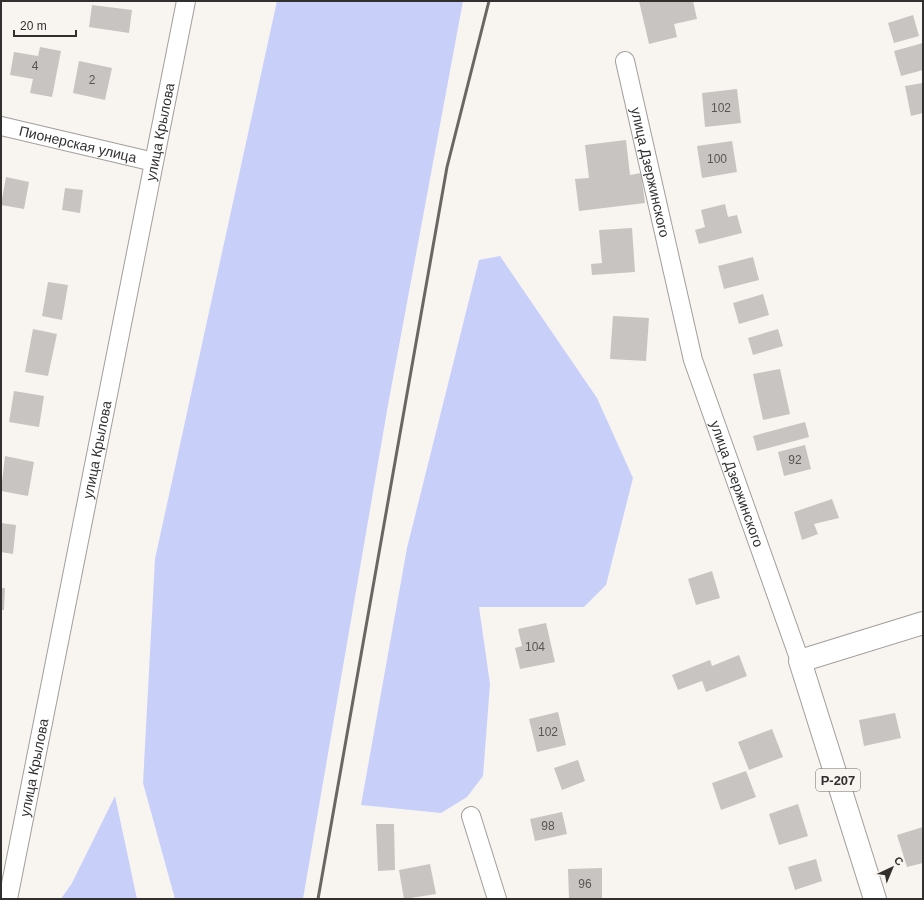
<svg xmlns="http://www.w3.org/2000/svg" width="924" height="900" font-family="Arial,sans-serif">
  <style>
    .green { fill: #c8d0fa }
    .building { fill: #c8c4c1 }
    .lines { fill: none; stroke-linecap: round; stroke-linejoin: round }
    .street-casing { stroke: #a29e9b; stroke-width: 20 }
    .primary-casing { stroke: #a29e9b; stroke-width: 24 }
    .street { stroke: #fff; stroke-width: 18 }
    .primary { stroke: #fff; stroke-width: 22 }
    .rail { stroke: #696664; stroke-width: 3 }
    .labels { text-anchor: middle; stroke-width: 3.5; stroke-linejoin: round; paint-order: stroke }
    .number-label { font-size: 12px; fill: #585554 }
    .shield { fill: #f8f4f0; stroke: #6d6b69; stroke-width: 1 }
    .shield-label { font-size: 13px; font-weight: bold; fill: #32302f }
    .street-label { font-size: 14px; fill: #32302f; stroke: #f8f4f0 }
  </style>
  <rect width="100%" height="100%" fill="#f8f4f0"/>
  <path class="green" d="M 277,1 L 463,1 L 388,405 L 303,899 L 175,899 L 143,783 L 155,559 Z
    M 500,256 L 597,398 L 633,478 L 606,585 L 584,607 L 479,607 L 490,684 L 483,776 L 467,797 L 441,813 L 361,805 L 407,548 L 479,260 Z
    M 115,796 L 137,899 L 61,899 L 72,883 Z"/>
  <path class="building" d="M 639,1 L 693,1 L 697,19 L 674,24 L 677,37 L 649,44 Z
    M 92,5 L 132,10 L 129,33 L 89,27 Z
    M 913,15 L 919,36 L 894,43 L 888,23 Z
    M 923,43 L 923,70 L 901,76 L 894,51 Z
    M 40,47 L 61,51 L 52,97 L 30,93 L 33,79 L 10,75 L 14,52 L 38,56 Z
    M 79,61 L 112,68 L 105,100 L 73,93 Z
    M 923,83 L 923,113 L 911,116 L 905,86 Z
    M 737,89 L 741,123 L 705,127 L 702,93 Z
    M 626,140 L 630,175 L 641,173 L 645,203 L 579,211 L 575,179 L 589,178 L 585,145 Z
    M 732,141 L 737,172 L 702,178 L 697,146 Z
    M 6,177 L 29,182 L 24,209 L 1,205 Z
    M 65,188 L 83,190 L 80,213 L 62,210 Z
    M 725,204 L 728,217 L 737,215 L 742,233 L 699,244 L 695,230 L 705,227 L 701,210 Z
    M 632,228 L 635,272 L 592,275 L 591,264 L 602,263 L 599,230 Z
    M 753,257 L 759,280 L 724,289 L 718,266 Z
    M 48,282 L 68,285 L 62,320 L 42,316 Z
    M 763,294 L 769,315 L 739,324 L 733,303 Z
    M 613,316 L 649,318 L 646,361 L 610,359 Z
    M 33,329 L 57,334 L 48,376 L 25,372 Z
    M 778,329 L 783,346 L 753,355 L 748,338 Z
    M 780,369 L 790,414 L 763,420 L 753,374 Z
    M 14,391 L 44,396 L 39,427 L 9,422 Z
    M 805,422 L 809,437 L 757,451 L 753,436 Z
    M 805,445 L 811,469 L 784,476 L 778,452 Z
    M 5,456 L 34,462 L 28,496 L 1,491 Z
    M 832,499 L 839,518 L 814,524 L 818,534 L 802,540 L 794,512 Z
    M 1,523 L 16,525 L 13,554 L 1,552 Z
    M 712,571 L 720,598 L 696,605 L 688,579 Z
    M 1,588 L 5,588 L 4,610 L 1,610 Z
    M 546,623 L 555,662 L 520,669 L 515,648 L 522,646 L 518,629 Z
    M 739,655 L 747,676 L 706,692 L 702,681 L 678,690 L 672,675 L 710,660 L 712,666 Z
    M 558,712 L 566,745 L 537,752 L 529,719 Z
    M 895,713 L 901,738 L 864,746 L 859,720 Z
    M 772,729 L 783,757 L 749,770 L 738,742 Z
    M 578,760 L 585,781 L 562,790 L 554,768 Z
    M 746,771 L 756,797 L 721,810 L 712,783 Z
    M 798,804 L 808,836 L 779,845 L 769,814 Z
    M 562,812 L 567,834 L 535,841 L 530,819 Z
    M 376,824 L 394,824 L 395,870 L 378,871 Z
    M 923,827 L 923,863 L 907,867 L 897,835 Z
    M 816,859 L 822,881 L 795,890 L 788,867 Z
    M 430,864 L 436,894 L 404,899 L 399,870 Z
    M 602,868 L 602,899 L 569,899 L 568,869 Z"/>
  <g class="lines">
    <g class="street-casing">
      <g id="street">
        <path id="s1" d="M 625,61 L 693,360 L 800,661"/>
        <path id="s2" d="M 1,126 L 154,162"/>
        <path d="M 471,816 L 497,899"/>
        <path id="s3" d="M 8,899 L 186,1"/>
      </g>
    </g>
    <g class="primary-casing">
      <path id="primary" d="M 875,899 L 800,661 L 923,623"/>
    </g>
    <use href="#street" class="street"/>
    <use href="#primary" class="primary"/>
    <path class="rail" d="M 318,899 L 447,167 L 489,1"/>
  </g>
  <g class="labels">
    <g class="number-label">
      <text x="35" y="70">4</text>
      <text x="92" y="84">2</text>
      <text x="721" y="112">102</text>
      <text x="717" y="163">100</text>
      <text x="795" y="464">92</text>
      <text x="535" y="651">104</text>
      <text x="548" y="736">102</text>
      <text x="548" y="830">98</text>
      <text x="585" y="888">96</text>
    </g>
    <rect class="shield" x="816" y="769" width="44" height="22" rx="3"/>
    <g class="shield-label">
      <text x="838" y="785">Р-207</text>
    </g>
    <g class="street-label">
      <text dy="5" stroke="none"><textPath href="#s3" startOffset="782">улица Крылова</textPath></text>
      <text dy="5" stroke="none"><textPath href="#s2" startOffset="79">Пионерская улица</textPath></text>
      <text dy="5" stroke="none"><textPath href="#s1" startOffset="114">улица Дзержинского</textPath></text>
      <text dy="5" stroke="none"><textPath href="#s3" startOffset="458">улица Крылова</textPath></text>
      <text dy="5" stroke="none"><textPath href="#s1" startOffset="438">улица Дзержинского</textPath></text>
      <text dy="5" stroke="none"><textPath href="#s3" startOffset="134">улица Крылова</textPath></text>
    </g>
  </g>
  <rect width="924" height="900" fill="none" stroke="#32302f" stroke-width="4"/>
  <g transform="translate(892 868) rotate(44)" stroke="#f8f4f0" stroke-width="3" paint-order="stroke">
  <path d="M0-3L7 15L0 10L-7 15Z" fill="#32302f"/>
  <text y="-6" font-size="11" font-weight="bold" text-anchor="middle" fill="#32302f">С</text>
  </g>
  <path d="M14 30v6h62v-6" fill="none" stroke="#32302f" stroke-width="2"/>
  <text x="20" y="30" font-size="12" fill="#32302f" stroke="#f8f4f0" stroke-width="3" paint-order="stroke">20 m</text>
</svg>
